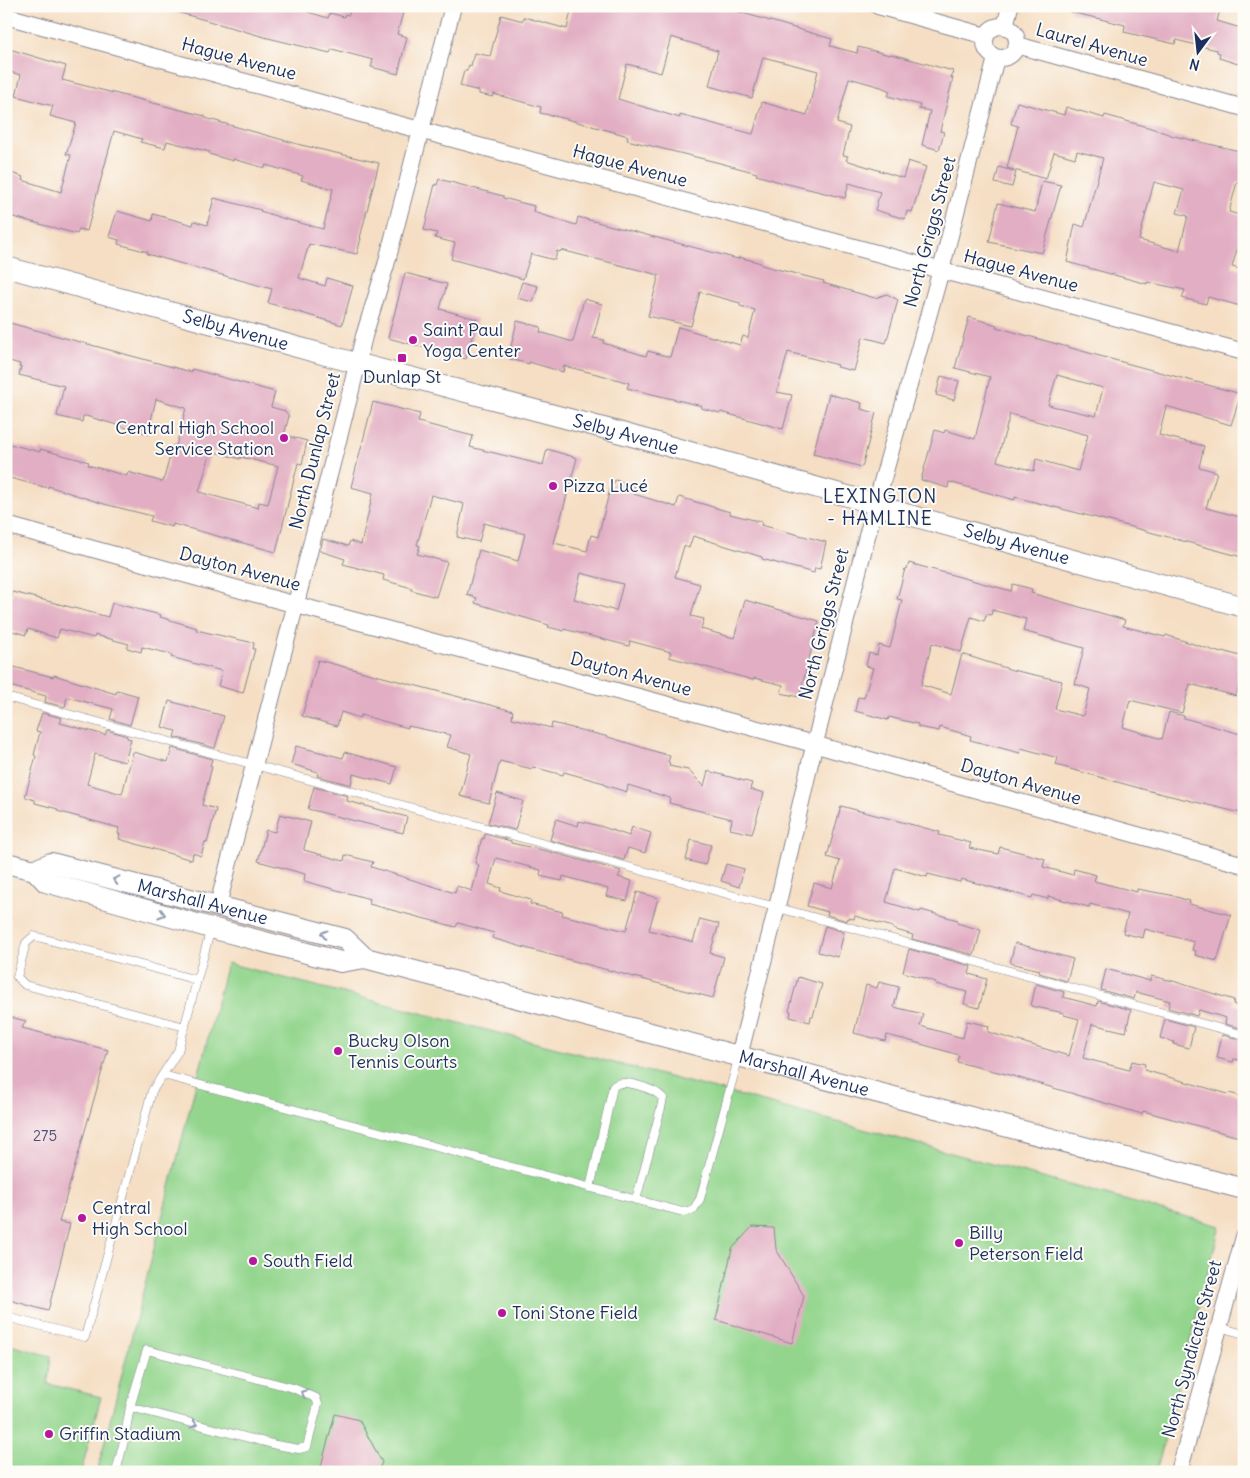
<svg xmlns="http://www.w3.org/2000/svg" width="1250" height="1478" font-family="Delius,sans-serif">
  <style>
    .green { fill: #93d58d; stroke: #578276 }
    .building { fill: #e2aec3; fill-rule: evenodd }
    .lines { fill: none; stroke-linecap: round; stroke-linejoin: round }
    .service-casing { stroke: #888690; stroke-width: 9 }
    .minor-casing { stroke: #888690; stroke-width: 18 }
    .tertiary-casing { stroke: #888690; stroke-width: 22 }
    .service { stroke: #fff; stroke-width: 8 }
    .minor { stroke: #fff; stroke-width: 16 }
    .tertiary { stroke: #fff; stroke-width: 20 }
    .oneway { stroke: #8d97ae }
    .poi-dot { fill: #b5179e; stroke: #fdfcf7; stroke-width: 2 }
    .labels { text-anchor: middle; stroke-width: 4; stroke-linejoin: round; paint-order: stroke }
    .number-label { font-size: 15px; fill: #4d4f77 }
    .street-label { font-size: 18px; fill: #1b2f5e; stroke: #fdfcf7 }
    .poi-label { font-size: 18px; fill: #1b2f5e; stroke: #fdfcf7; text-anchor: start }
    .neighbourhood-label { font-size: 19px; letter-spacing: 1px; fill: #1b2f5e; stroke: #fdfcf7 }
  </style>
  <rect width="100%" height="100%" fill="#fdfcf7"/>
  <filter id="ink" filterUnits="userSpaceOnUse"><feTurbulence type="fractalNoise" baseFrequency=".02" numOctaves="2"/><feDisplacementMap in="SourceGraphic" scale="10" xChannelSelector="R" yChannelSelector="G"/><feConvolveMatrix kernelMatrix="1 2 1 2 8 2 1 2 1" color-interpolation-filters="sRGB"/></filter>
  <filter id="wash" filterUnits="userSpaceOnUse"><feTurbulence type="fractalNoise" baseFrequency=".0096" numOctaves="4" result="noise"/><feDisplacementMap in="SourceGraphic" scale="20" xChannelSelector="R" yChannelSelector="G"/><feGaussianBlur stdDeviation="1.12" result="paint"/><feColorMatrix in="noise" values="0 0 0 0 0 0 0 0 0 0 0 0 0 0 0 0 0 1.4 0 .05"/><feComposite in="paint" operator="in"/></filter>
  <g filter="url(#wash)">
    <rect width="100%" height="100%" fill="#f5dec3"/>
    <path class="green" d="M 227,963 L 723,1091 L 1220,1226 L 1156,1472 L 97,1472 Z
      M 6,1344 L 51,1356 L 48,1384 L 101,1397 L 81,1472 L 6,1472 Z"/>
    <g id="blocks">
      <path class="building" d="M 171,6 L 288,6 L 328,18 L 330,13 L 344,17 L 345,14 L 349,15 L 350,6 L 405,6 L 397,34 L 407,37 L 398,74 L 371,67 L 373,60 L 332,49 L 330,53 L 268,38 L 170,10 Z
        M 572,6 L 719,6 L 832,39 L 830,46 L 857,53 L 858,47 L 890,55 L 891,54 L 953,71 L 951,78 L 953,78 L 940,131 L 944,132 L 939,150 L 922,145 L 930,111 L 919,109 L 920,105 L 888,96 L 890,91 L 881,87 L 849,78 L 837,123 L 850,127 L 843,155 L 848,156 L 846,160 L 903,178 L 908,161 L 926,167 L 912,212 L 907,211 L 905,219 L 875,210 L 880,192 L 849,183 L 845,198 L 780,182 L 756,175 L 757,173 L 720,163 L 627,140 L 628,136 L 563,118 L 540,113 L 541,107 L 494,94 L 493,97 L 479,94 L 479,91 L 460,86 L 464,71 L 467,71 L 469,65 L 471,66 L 474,53 L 490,56 L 501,15 L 523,21 L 524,17 L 567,29 ZM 671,37 L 718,51 L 709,86 L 752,98 L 763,57 L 818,71 L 807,115 L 762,102 L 753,134 L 680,115 L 680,118 L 618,99 L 627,64 L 661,73 Z
        M 1072,6 L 1221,6 L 1217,21 L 1244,29 L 1244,50 L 1238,64 L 1219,58 L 1220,53 L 1217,52 L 1217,50 L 1176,40 L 1175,44 L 1124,32 L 1125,25 L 1071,12 Z
        M 6,48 L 66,66 L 62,80 L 205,116 L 205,118 L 301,145 L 379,163 L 360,238 L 361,238 L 357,254 L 309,244 L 299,278 L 325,286 L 327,278 L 353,286 L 342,325 L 268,303 L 272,289 L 147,254 L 148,252 L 118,244 L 119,240 L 109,237 L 117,211 L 152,221 L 153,214 L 193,225 L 194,221 L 207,225 L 214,198 L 261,210 L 260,211 L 285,219 L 323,229 L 333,189 L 301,180 L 303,176 L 266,165 L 265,168 L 233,159 L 233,161 L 209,154 L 210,152 L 167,141 L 165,148 L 140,142 L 142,139 L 114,131 L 87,231 L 79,229 L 77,234 L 6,215 L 6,171 L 23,177 L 22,180 L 61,192 L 71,155 L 66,154 L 76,123 L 50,116 L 53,106 L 16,96 L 21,75 L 6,71 Z
        M 1017,102 L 1064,115 L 1066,107 L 1104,118 L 1105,115 L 1151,128 L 1174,136 L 1244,152 L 1244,184 L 1237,182 L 1229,212 L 1244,216 L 1244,232 L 1242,232 L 1232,267 L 1244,270 L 1244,307 L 1208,297 L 1206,304 L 1182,298 L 1185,290 L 1147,282 L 1147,284 L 1067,262 L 1075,224 L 1084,227 L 1103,158 L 1077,151 L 1075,158 L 1054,152 L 1046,179 L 1007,168 L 1018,126 L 1011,124 ZM 1154,182 L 1184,190 L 1177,213 L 1188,216 L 1179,251 L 1139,240 Z
        M 999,167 L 1016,172 L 1012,187 L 995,183 Z
        M 439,179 L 503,196 L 503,198 L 534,206 L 533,211 L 536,212 L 536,213 L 576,225 L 578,217 L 738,259 L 739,257 L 761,263 L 761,265 L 824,281 L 823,283 L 875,298 L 887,294 L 898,300 L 886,343 L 863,337 L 854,371 L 837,367 L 838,365 L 788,352 L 777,392 L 792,395 L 783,429 L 721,412 L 720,413 L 701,408 L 702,406 L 627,388 L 629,383 L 609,377 L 564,366 L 563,372 L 529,362 L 529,364 L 510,359 L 512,351 L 510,351 L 517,321 L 541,327 L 540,332 L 573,342 L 584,299 L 602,304 L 593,338 L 604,340 L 603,343 L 646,356 L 648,351 L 670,357 L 678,327 L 740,345 L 743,336 L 748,338 L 755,310 L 740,306 L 740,303 L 700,292 L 691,326 L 648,316 L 659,275 L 561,250 L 560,252 L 557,251 L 555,260 L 531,254 L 523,279 L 451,259 L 455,243 L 435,238 L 437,233 L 424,230 L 435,184 L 437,185 Z
        M 1042,181 L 1061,185 L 1042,253 L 989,242 L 998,203 L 1035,212 Z
        M 405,273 L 447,284 L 440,309 L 477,319 L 466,359 L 388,338 Z
        M 522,282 L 538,286 L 533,302 L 517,298 Z
        M 969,317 L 997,325 L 996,327 L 1107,358 L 1241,394 L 1231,425 L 1166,406 L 1159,435 L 1204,446 L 1199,467 L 1217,472 L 1206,508 L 1244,518 L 1244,549 L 1242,557 L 1113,522 L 1015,497 L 1015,500 L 949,482 L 948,488 L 921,480 L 935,430 L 944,433 L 945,430 L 975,439 L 990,377 L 955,368 ZM 1057,375 L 1103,388 L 1096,416 L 1048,405 ZM 1010,414 L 1088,435 L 1078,471 L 1036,459 L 1034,471 L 997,461 Z
        M 6,322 L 191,372 L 192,369 L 275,392 L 271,407 L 285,411 L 289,416 L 284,435 L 307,441 L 302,464 L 298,463 L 276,552 L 173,524 L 172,527 L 150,521 L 152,516 L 104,504 L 48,486 L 48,488 L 6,477 L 6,443 L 40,452 L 40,449 L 89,462 L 88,465 L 127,476 L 128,472 L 163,482 L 173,445 L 176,446 L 186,408 L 156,399 L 148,434 L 86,416 L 83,416 L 82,422 L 57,416 L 64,386 L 19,375 L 21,367 L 19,367 L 20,364 L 6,360 ZM 211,451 L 240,459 L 241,457 L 278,466 L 268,504 L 259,502 L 258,508 L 199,492 Z
        M 941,376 L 959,381 L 954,400 L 936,395 Z
        M 829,394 L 862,403 L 861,409 L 876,413 L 862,467 L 813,454 Z
        M 373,402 L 420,414 L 418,422 L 473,436 L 470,447 L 543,465 L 547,449 L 577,458 L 554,543 L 587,551 L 591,535 L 598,537 L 611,485 L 613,485 L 615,480 L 635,485 L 633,491 L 635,492 L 634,494 L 676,507 L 679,497 L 730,512 L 730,514 L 762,522 L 761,525 L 826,542 L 820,569 L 815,568 L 814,573 L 762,559 L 762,557 L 693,536 L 689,548 L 684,546 L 675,577 L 700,584 L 691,616 L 704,619 L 701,629 L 734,638 L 745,600 L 819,621 L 799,697 L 781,693 L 783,685 L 754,678 L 753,680 L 669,657 L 671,652 L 630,641 L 629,646 L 564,629 L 564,631 L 548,627 L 549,625 L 475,603 L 477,598 L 467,595 L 479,550 L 518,561 L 525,534 L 484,523 L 479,542 L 457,537 L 464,504 L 431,495 L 417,545 L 420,546 L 417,554 L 447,562 L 436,597 L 411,590 L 412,588 L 383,580 L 384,575 L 343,564 L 345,559 L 320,551 L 323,539 L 348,546 L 350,541 L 361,545 L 373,493 L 351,487 ZM 581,573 L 623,584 L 616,611 L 574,599 Z
        M 909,563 L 1011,591 L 1013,584 L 1032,589 L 1031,593 L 1125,620 L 1123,626 L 1165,637 L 1166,635 L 1221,653 L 1222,651 L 1244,657 L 1244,668 L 1236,696 L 1190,684 L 1182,713 L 1130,700 L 1123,727 L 1162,739 L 1169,712 L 1184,716 L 1184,718 L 1244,735 L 1244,803 L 1241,813 L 1146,790 L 1056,765 L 1058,758 L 1021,748 L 1020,753 L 970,740 L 971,736 L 940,727 L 939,731 L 918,727 L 918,724 L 889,717 L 888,720 L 855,711 L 858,697 L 864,698 L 873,668 L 866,666 L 869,653 L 877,655 L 879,645 L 890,648 L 902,600 L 897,599 L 905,569 L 907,569 ZM 992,610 L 1026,619 L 1023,631 L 1084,648 L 1075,684 L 1090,689 L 1083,716 L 1055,709 L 1062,681 L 1012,670 L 962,654 L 951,694 L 921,685 L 932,643 L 961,652 L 971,617 L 984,621 L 987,614 L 991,615 Z
        M 13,592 L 108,617 L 112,603 L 161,615 L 160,617 L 197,628 L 196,630 L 254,643 L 253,649 L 255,649 L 243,693 L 218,686 L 222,671 L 171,657 L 171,654 L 142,647 L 141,652 L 127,648 L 129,644 L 95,635 L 94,638 L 60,629 L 57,638 L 28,629 L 26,635 L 6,629 L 6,613 Z
        M 318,660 L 513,711 L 512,718 L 551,728 L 552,723 L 605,736 L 670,756 L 668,762 L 670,763 L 669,766 L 688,770 L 704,786 L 708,771 L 752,783 L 750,789 L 764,793 L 752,834 L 730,829 L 732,819 L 669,803 L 670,798 L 628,785 L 627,792 L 604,785 L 604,783 L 564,772 L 563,775 L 533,767 L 532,769 L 500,761 L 489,803 L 460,796 L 471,754 L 447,747 L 451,735 L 408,726 L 408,728 L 361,715 L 360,718 L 341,712 L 337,726 L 302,716 Z
        M 6,665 L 53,677 L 54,675 L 116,694 L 117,690 L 138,696 L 130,725 L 110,719 L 113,709 L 67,697 L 65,707 L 45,702 L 46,696 L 6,685 Z
        M 169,701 L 224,716 L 215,748 L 174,737 L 176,731 L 162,727 Z
        M 42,713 L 62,718 L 60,723 L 105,735 L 107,730 L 127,736 L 127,738 L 131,739 L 125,762 L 95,754 L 87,784 L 122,794 L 133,752 L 168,762 L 172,748 L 212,759 L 210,766 L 212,767 L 202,805 L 216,809 L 207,843 L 205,842 L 201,856 L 193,853 L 192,860 L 119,839 L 120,834 L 118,834 L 119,828 L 57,811 L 58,809 L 35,803 L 35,800 L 25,797 L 36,756 L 34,755 L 40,732 L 36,731 Z
        M 296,746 L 343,758 L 345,752 L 397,767 L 392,784 L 353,774 L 351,785 L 317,776 L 318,772 L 291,764 Z
        M 314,787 L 348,796 L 347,801 L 407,817 L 403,833 L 308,809 Z
        M 497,793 L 523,801 L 515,830 L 488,823 Z
        M 841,806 L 940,832 L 939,835 L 971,843 L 969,848 L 998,854 L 1000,847 L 1031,855 L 1045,859 L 1043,867 L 1073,875 L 1074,869 L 1096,875 L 1094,881 L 1137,892 L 1137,889 L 1170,895 L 1190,901 L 1189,904 L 1231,915 L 1217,961 L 1195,955 L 1196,951 L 1192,950 L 1194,942 L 1145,929 L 1143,938 L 1123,933 L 1128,914 L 1090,904 L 1089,907 L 1048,896 L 1048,899 L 1033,895 L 1032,898 L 961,879 L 960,882 L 928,874 L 927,877 L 895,868 L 886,902 L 920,912 L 921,910 L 958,920 L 957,923 L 981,930 L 974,955 L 912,939 L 913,935 L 893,929 L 893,927 L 855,916 L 854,919 L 848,918 L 847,921 L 827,915 L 828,912 L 807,906 L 814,883 L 832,888 L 840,861 L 827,857 Z
        M 280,814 L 311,822 L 304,848 L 304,850 L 344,861 L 345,855 L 373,862 L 371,867 L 455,893 L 457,886 L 472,891 L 479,865 L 475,863 L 482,838 L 484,839 L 485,834 L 511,841 L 511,843 L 547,851 L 621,871 L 618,877 L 632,881 L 627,901 L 606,896 L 608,889 L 563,876 L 562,881 L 540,876 L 541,870 L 496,858 L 489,884 L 501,888 L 500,891 L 531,900 L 530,904 L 563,912 L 562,915 L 626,931 L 637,892 L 658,898 L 649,930 L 693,942 L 700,919 L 719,924 L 710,953 L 724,957 L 713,998 L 529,949 L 492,938 L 494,933 L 458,923 L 456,927 L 369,904 L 370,899 L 304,881 L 305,874 L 258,861 L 266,830 L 275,832 Z
        M 556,819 L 578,826 L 579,821 L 600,826 L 629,836 L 632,827 L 651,833 L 645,853 L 628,848 L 624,860 L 550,840 Z
        M 691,840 L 711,845 L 705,865 L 686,860 Z
        M 726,864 L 744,869 L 739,887 L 721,881 Z
        M 825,926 L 844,932 L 838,957 L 818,952 Z
        M 1015,943 L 1073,959 L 1067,981 L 1039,973 L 1040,970 L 1010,963 Z
        M 909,949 L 971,966 L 969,974 L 987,979 L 979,1008 L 964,1004 L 967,992 L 935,984 L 936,982 L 903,972 Z
        M 1106,969 L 1150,981 L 1151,976 L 1173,981 L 1234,1000 L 1233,1004 L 1244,1008 L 1244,1029 L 1225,1024 L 1226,1018 L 1199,1010 L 1197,1016 L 1168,1008 L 1170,1001 L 1136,992 L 1134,999 L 1101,990 Z
        M 798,977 L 822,984 L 813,1016 L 811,1016 L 810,1022 L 790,1017 L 791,1011 L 789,1011 Z
        M 879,982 L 899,987 L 894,1007 L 923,1014 L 920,1026 L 963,1038 L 967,1021 L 989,1026 L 988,1032 L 1069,1056 L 1079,1019 L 1064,1015 L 1064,1013 L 1031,1006 L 1036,984 L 1064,992 L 1063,997 L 1097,1006 L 1098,1001 L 1131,1010 L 1126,1032 L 1092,1024 L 1083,1058 L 1129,1070 L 1132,1061 L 1145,1064 L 1144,1070 L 1228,1094 L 1229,1093 L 1244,1097 L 1244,1133 L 1240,1132 L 1239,1137 L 1143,1111 L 1142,1114 L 1006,1074 L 957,1062 L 959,1055 L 907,1040 L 887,1035 L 885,1041 L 854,1033 L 866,985 L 877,988 Z
        M 6,1016 L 26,1021 L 22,1028 L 108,1050 L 59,1222 L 70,1224 L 48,1311 L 6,1299 Z
        M 1165,1019 L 1194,1027 L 1189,1048 L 1173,1044 L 1174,1042 L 1160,1038 Z
        M 1222,1035 L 1244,1040 L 1244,1061 L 1234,1059 L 1233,1062 L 1217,1058 Z
        M 752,1227 L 774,1228 L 776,1249 L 804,1296 L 792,1343 L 716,1320 L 732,1249 Z
        M 335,1414 L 359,1420 L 382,1462 L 378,1472 L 345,1472 L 321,1466 Z"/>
    </g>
  </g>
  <g filter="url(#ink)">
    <use href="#blocks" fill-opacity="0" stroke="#888690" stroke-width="1"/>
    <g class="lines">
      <g class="service-casing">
        <path id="service" d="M 6,697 L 1244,1035
          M 185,1027 L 25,985 L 17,977 L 26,943 L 34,936 L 197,980
          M 163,1075 L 683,1212 L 693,1210 L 700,1199 L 739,1056
          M 590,1188 L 613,1087 C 621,1077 655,1089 663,1098 L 661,1108 L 636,1200
          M 6,1317 L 85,1337 L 152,1091 L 178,1051 L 211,928
          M 1219,1327 L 1244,1334
          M 116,1472 L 124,1441 L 130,1407 L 147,1350 L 293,1388 L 316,1398 L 318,1404 L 307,1447 L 299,1449 L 276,1445 L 130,1407"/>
      </g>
      <g class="minor-casing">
        <path id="minor" d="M 878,6 L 986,36
          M 6,16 L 401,125 L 1244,352
          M985 42a16 16 0 1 1 32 0a16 16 0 1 1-32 0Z
          M 1005,27 L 1010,6
          M 1017,45 L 1244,108
          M 6,525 L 278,600 L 799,740 L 1244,865
          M 218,905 L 350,394 L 364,336 L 386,265 L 453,6
          M 739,1056 L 777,907 L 810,763 L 867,536 L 941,270 L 996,58
          M 1179,1472 L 1244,1237"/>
      </g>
      <g class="tertiary-casing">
        <g id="tertiary">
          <path id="s1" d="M 6,267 L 337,358 L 607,429 L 876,504 L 902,513 L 1244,607"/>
          <path id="s2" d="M 6,863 L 35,870 L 46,882 L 211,928 L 341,962 L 365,958 L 1244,1189"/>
          <path id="s3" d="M 35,870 L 51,863 L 345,939 L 365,958"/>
        </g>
      </g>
      <use href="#service" class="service"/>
      <use href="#minor" class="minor"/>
      <use href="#tertiary" class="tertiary"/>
    </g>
    <defs><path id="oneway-chevron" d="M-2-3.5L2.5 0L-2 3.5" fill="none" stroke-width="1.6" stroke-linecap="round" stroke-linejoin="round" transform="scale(1.25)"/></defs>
    <g class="oneway">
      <use href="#oneway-chevron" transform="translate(116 880) rotate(-166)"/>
      <use href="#oneway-chevron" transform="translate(162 914) rotate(16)"/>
      <use href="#oneway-chevron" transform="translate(324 934) rotate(-165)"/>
      <use href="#oneway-chevron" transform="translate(304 1393) rotate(-157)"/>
      <use href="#oneway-chevron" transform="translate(194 1424) rotate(15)"/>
    </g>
  </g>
  <g class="poi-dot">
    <circle cx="413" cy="340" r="5"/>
    <rect x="397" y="353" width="10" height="10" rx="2.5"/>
    <circle cx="284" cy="438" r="5"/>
    <circle cx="553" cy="486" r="5"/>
    <circle cx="338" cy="1051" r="5"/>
    <circle cx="82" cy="1218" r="5"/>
    <circle cx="959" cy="1243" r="5"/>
    <circle cx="253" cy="1261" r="5"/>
    <circle cx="502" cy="1313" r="5"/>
    <circle cx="49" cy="1434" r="5"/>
  </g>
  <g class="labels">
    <g class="number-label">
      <text x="45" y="1141">275</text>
    </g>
    <g class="street-label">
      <text transform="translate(1092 45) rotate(16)" y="6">Laurel Avenue</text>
      <text transform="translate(239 59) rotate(15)" y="6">Hague Avenue</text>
      <text transform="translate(630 166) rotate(15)" y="6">Hague Avenue</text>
      <text transform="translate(930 232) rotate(-75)" y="6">North Griggs Street</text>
      <text transform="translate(1021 271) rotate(15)" y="6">Hague Avenue</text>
      <text dy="6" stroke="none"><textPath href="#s1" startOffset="238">Selby Avenue</textPath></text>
      <text dy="6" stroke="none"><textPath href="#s1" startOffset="642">Selby Avenue</textPath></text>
      <text transform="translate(315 451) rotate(-76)" y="6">North Dunlap Street</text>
      <text dy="6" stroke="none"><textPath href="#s1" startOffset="1048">Selby Avenue</textPath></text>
      <text transform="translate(240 569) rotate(15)" y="6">Dayton Avenue</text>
      <text transform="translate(824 624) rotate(-76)" y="6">North Griggs Street</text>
      <text transform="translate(631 674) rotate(15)" y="6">Dayton Avenue</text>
      <text transform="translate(1021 782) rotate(16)" y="6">Dayton Avenue</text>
      <text dy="6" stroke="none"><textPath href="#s3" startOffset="174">Marshall Avenue</textPath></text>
      <text dy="6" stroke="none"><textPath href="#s2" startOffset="830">Marshall Avenue</textPath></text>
      <text transform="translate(1192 1349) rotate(-75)" y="6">North Syndicate Street</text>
    </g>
    <g class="poi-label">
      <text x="423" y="336">Saint Paul<tspan x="423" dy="21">Yoga Center</tspan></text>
      <text x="402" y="383" text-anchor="middle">Dunlap St</text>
      <text x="274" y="434" text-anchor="end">Central High School<tspan x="274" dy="21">Service Station</tspan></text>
      <text x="563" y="492">Pizza Lucé</text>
      <text x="348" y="1047">Bucky Olson<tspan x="348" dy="21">Tennis Courts</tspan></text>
      <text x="92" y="1214">Central<tspan x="92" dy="21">High School</tspan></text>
      <text x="969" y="1239">Billy<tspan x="969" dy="21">Peterson Field</tspan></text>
      <text x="263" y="1267">South Field</text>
      <text x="512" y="1319">Toni Stone Field</text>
      <text x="59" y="1440">Griffin Stadium</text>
    </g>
    <g class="neighbourhood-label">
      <text x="880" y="503">LEXINGTON<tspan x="880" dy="22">- HAMLINE</tspan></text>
    </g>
  </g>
  <rect width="1250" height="1478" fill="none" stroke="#fdfcf7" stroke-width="25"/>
  <g transform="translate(1198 52) rotate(195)" stroke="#fdfcf7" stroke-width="4" paint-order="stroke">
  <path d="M0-4L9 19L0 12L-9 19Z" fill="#1b2f5e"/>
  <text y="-8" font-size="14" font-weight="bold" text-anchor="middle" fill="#1b2f5e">N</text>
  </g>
</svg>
